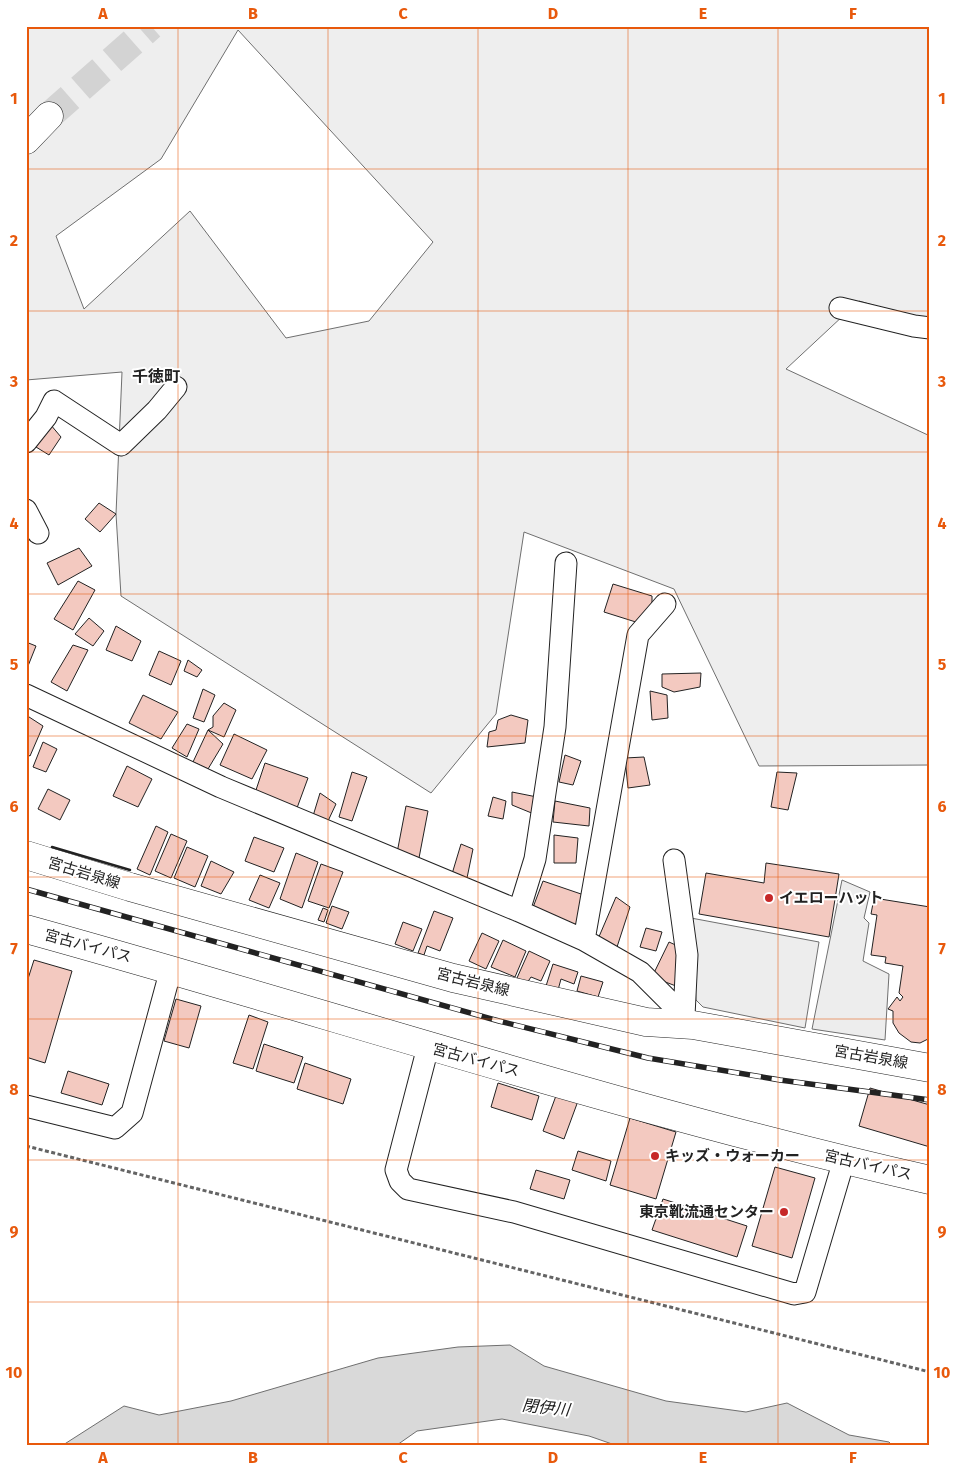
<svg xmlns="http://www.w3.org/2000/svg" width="956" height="1471" font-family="'Fira Sans','Noto Sans JP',sans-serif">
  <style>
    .green { fill: #eee; stroke: #6f6f6f; fill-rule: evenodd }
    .parking { fill: #ededed; stroke: #6f6f6f }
    .water { fill: #d9d9d9; stroke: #6f6f6f }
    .building { fill: #f3c9c0; stroke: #222 }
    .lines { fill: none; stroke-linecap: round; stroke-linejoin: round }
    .highway-tunnel { stroke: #d3d3d3; stroke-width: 28; stroke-dasharray: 28 14; stroke-linecap: butt }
    .minor-casing { stroke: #222; stroke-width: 23 }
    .major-casing { stroke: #222; stroke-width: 29 }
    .highway-casing { stroke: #222; stroke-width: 29 }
    .path { stroke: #646464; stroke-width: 3; stroke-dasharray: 4 2.5; stroke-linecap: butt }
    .minor { stroke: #fff; stroke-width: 21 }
    .major { stroke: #fff; stroke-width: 28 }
    .highway { stroke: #fff; stroke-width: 28 }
    .rail-casing { stroke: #222; stroke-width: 5.5 }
    .rail { stroke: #fff; stroke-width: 4; stroke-dasharray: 11; stroke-linecap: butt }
    .wall { stroke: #222; stroke-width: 2.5 }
    .grid { fill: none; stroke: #e8590c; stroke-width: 1; stroke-opacity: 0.55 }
    .poi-dot { fill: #c62828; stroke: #fff; stroke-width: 2 }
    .labels { text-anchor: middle; stroke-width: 4; stroke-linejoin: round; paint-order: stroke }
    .street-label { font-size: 15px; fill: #222; stroke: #fff }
    .poi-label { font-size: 15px; font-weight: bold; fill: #222; stroke: #fff; text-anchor: start }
    .neighbourhood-label { font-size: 16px; font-weight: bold; fill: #222; stroke: #fff }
    .water-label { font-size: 16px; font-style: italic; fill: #222; stroke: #fff }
    .neatline { fill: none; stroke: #e8590c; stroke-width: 2 }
    .grid-label { font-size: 16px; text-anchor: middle; font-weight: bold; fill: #e8590c }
  </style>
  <rect width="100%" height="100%" fill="#fff"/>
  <path class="green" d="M 26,26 L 930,26 L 930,322 L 859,301 L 786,369 L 930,436 L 930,765 L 759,766 L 674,589 L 524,532 L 496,714 L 431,793 L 121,596 L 116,514 L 122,372 L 26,380 ZM 238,30 L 433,242 L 369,321 L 286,338 L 190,211 L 84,309 L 56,236 L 161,159 Z"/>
  <path class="parking" d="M 842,880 L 870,892 L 864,918 L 869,923 L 863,961 L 889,974 L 885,1040 L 812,1029 Z
    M 691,918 L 819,942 L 805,1028 L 703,1007 L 696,1000 Z"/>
  <path class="water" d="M 510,1345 L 544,1366 L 666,1401 L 746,1412 L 787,1403 L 849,1435 L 889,1442 L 892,1445 L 615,1445 L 589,1436 L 502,1419 L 417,1431 L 397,1445 L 63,1445 L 124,1406 L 159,1415 L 231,1401 L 378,1358 L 458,1347 Z"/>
  <path class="building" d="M 50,424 L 61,437 L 49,455 L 36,447 Z
    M 99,503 L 116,514 L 100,532 L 85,519 Z
    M 79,548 L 92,566 L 58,585 L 47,563 Z
    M 78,581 L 95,590 L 73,630 L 54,619 Z
    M 613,584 L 652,596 L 652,606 L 639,623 L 604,612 Z
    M 89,618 L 104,631 L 93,646 L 75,634 Z
    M 116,626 L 141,641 L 132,661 L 106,650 Z
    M 26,642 L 36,646 L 26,671 Z
    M 73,645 L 88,650 L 67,691 L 51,682 Z
    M 159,651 L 181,661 L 171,685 L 149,675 Z
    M 188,660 L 202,670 L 197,677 L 184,671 Z
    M 701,673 L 700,687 L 674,692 L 662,687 L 662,674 Z
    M 203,689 L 215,695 L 204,722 L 193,718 Z
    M 650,691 L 667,695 L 668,718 L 652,720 Z
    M 143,695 L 178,712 L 161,739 L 129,723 Z
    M 224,703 L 236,710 L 224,737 L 208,730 L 213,727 L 213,716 Z
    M 26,715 L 43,726 L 30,756 L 26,754 Z
    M 511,715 L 528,720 L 525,743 L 487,747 L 489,732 L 496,730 L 498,720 Z
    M 187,724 L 199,729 L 187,757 L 172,748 Z
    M 208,730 L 223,744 L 208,769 L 193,762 Z
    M 234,734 L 267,750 L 252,779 L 220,765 Z
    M 43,742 L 57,749 L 46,772 L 33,767 Z
    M 565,755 L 581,761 L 573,785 L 559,782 Z
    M 644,757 L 650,785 L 628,788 L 625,758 Z
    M 265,763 L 308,778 L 297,808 L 255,793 Z
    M 127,766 L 152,779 L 138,807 L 113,796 Z
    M 352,772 L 367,777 L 352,821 L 339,817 Z
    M 777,772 L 797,773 L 788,810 L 771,807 Z
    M 48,789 L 70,800 L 60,820 L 38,809 Z
    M 512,792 L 537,797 L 534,814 L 512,805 Z
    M 320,793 L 336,804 L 328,821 L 313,816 Z
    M 493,797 L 506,801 L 503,819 L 488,816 Z
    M 555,801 L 590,808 L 589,826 L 553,822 Z
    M 406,806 L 428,811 L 419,858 L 397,853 Z
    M 156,826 L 168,832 L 150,875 L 137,869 Z
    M 171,834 L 187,841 L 171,878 L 155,871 Z
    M 554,835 L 578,838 L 576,863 L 554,863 Z
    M 254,837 L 284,848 L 274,872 L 245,861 Z
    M 461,844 L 473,849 L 467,878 L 452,874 Z
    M 187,847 L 208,856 L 195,887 L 174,878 Z
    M 296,853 L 318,862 L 302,908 L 280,899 Z
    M 211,861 L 234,872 L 221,894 L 201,886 Z
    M 766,863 L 839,874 L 829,937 L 699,914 L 706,873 L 764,883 Z
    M 321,864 L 343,872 L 329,908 L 308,901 Z
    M 260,875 L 280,883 L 269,908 L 249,900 Z
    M 543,881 L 584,895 L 580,927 L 532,910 Z
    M 616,897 L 630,907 L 617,947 L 598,939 Z
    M 874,898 L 930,907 L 930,1038 L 920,1043 L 911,1042 L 899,1033 L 893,1023 L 893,1011 L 888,1009 L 897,997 L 900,1001 L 903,997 L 899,993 L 903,966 L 885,963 L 886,957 L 871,955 L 877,915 L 871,914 Z
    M 332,906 L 349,912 L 342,929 L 326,923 Z
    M 323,908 L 328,910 L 324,922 L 318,920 Z
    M 434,911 L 453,918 L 440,951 L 427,946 L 424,955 L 418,953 Z
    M 403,922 L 422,929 L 413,951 L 395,944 Z
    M 646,928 L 662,932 L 656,951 L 640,947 Z
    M 482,933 L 499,941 L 486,969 L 469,961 Z
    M 503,940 L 526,951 L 515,977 L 491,967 Z
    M 669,942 L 680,947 L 676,986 L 652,977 Z
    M 529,951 L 550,961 L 541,981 L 531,977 L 527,983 L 517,978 Z
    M 34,960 L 72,971 L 45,1063 L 26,1057 L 26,985 Z
    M 553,964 L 578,972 L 574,984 L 561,979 L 558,990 L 546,986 Z
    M 581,976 L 603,982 L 598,997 L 577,991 Z
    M 176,999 L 201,1006 L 189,1048 L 164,1041 Z
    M 249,1015 L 268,1022 L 253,1069 L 233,1063 Z
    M 264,1044 L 303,1057 L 294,1083 L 256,1071 Z
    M 305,1063 L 351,1079 L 343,1104 L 297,1089 Z
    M 68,1071 L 109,1084 L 102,1105 L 61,1093 Z
    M 498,1083 L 539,1096 L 532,1120 L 491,1107 Z
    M 870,1088 L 930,1105 L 930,1147 L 859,1126 Z
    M 557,1093 L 578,1101 L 564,1139 L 543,1131 Z
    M 630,1118 L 676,1132 L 656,1199 L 610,1185 Z
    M 578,1151 L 611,1161 L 606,1181 L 572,1170 Z
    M 775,1167 L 815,1178 L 792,1258 L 752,1246 Z
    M 536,1170 L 570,1180 L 564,1199 L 530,1189 Z
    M 663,1199 L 747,1226 L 737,1257 L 652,1230 Z"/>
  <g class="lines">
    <path class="highway-tunnel" d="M 49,116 L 151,26"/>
    <g class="minor-casing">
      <path id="minor" d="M 840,308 L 914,326 L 930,328
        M 26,442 L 46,417 L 54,401 L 121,445 L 157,410 L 176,387
        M 26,510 L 38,533
        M 26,695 L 221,787 L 519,911 L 584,940 L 640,972 L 693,1025
        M 674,860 L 687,955 L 684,1016
        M 519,911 L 535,859 L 555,727 L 566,563
        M 584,940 L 638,635 L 665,604
        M 428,1047 L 396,1170 L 400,1181 L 408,1189 L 514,1212 L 794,1294 L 805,1292 L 844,1160
        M 26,1106 L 115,1128 L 132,1113 L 171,969"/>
    </g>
    <g class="major-casing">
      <path id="major" d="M 26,855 L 130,887 L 453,978 L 646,1022 L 693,1025 L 930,1068"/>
    </g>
    <g class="highway-casing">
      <path id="highway" d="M 26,140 L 49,116
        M 26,929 C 327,1012 625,1111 930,1180"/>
    </g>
    <path class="path" d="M 26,1146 L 930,1372"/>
    <use href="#minor" class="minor"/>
    <use href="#major" class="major"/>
    <use href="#highway" class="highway"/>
    <g class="rail-casing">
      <path id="rail" d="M 26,889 L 499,1021 L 648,1058 L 780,1080 L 930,1100"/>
    </g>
    <use href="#rail" class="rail"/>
    <path class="wall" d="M 52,847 L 130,870"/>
  </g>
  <path class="grid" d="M 178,26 L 178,1445M 328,26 L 328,1445M 478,26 L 478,1445M 628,26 L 628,1445M 778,26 L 778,1445M 26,169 L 930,169M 26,311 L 930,311M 26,452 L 930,452M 26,594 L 930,594M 26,736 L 930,736M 26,877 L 930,877M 26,1019 L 930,1019M 26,1160 L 930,1160M 26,1302 L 930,1302"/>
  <g class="poi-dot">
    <circle cx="769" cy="898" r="5"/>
    <circle cx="655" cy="1156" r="5"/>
    <circle cx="784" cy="1212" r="5"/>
  </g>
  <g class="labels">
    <g class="street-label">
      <text transform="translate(84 873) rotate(17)" y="5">宮古岩泉線</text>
      <text transform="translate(88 946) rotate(15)" y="5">宮古バイパス</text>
      <text transform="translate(473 982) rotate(14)" y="5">宮古岩泉線</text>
      <text transform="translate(871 1057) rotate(10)" y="5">宮古岩泉線</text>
      <text transform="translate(476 1060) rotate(15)" y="5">宮古バイパス</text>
      <text transform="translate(868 1165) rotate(13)" y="5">宮古バイパス</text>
    </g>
    <g class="poi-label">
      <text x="779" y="903">イエローハット</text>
      <text x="665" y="1161">キッズ・ウォーカー</text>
      <text x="774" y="1217" text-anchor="end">東京靴流通センター</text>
    </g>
    <g class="neighbourhood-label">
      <text x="156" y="382">千徳町</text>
    </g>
    <g class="water-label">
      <text transform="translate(546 1407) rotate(6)" y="6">閉伊川</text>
    </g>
  </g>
  <rect width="956" height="1471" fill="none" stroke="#ffffff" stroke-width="55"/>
  <rect x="28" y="28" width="900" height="1416" class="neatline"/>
  <g class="grid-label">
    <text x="103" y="19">A</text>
    <text x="253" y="19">B</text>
    <text x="403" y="19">C</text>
    <text x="553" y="19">D</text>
    <text x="703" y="19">E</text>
    <text x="853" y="19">F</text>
    <text x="14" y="104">1</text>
    <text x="942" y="104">1</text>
    <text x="14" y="246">2</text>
    <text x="942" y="246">2</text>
    <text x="14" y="387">3</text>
    <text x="942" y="387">3</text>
    <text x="14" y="529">4</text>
    <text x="942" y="529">4</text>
    <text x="14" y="670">5</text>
    <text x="942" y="670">5</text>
    <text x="14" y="812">6</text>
    <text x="942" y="812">6</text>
    <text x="14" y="954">7</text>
    <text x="942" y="954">7</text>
    <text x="14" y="1095">8</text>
    <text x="942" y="1095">8</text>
    <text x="14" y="1237">9</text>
    <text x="942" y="1237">9</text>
    <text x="14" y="1378">10</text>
    <text x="942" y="1378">10</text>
    <text x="103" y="1463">A</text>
    <text x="253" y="1463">B</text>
    <text x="403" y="1463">C</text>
    <text x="553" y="1463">D</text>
    <text x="703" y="1463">E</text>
    <text x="853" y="1463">F</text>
  </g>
</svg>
